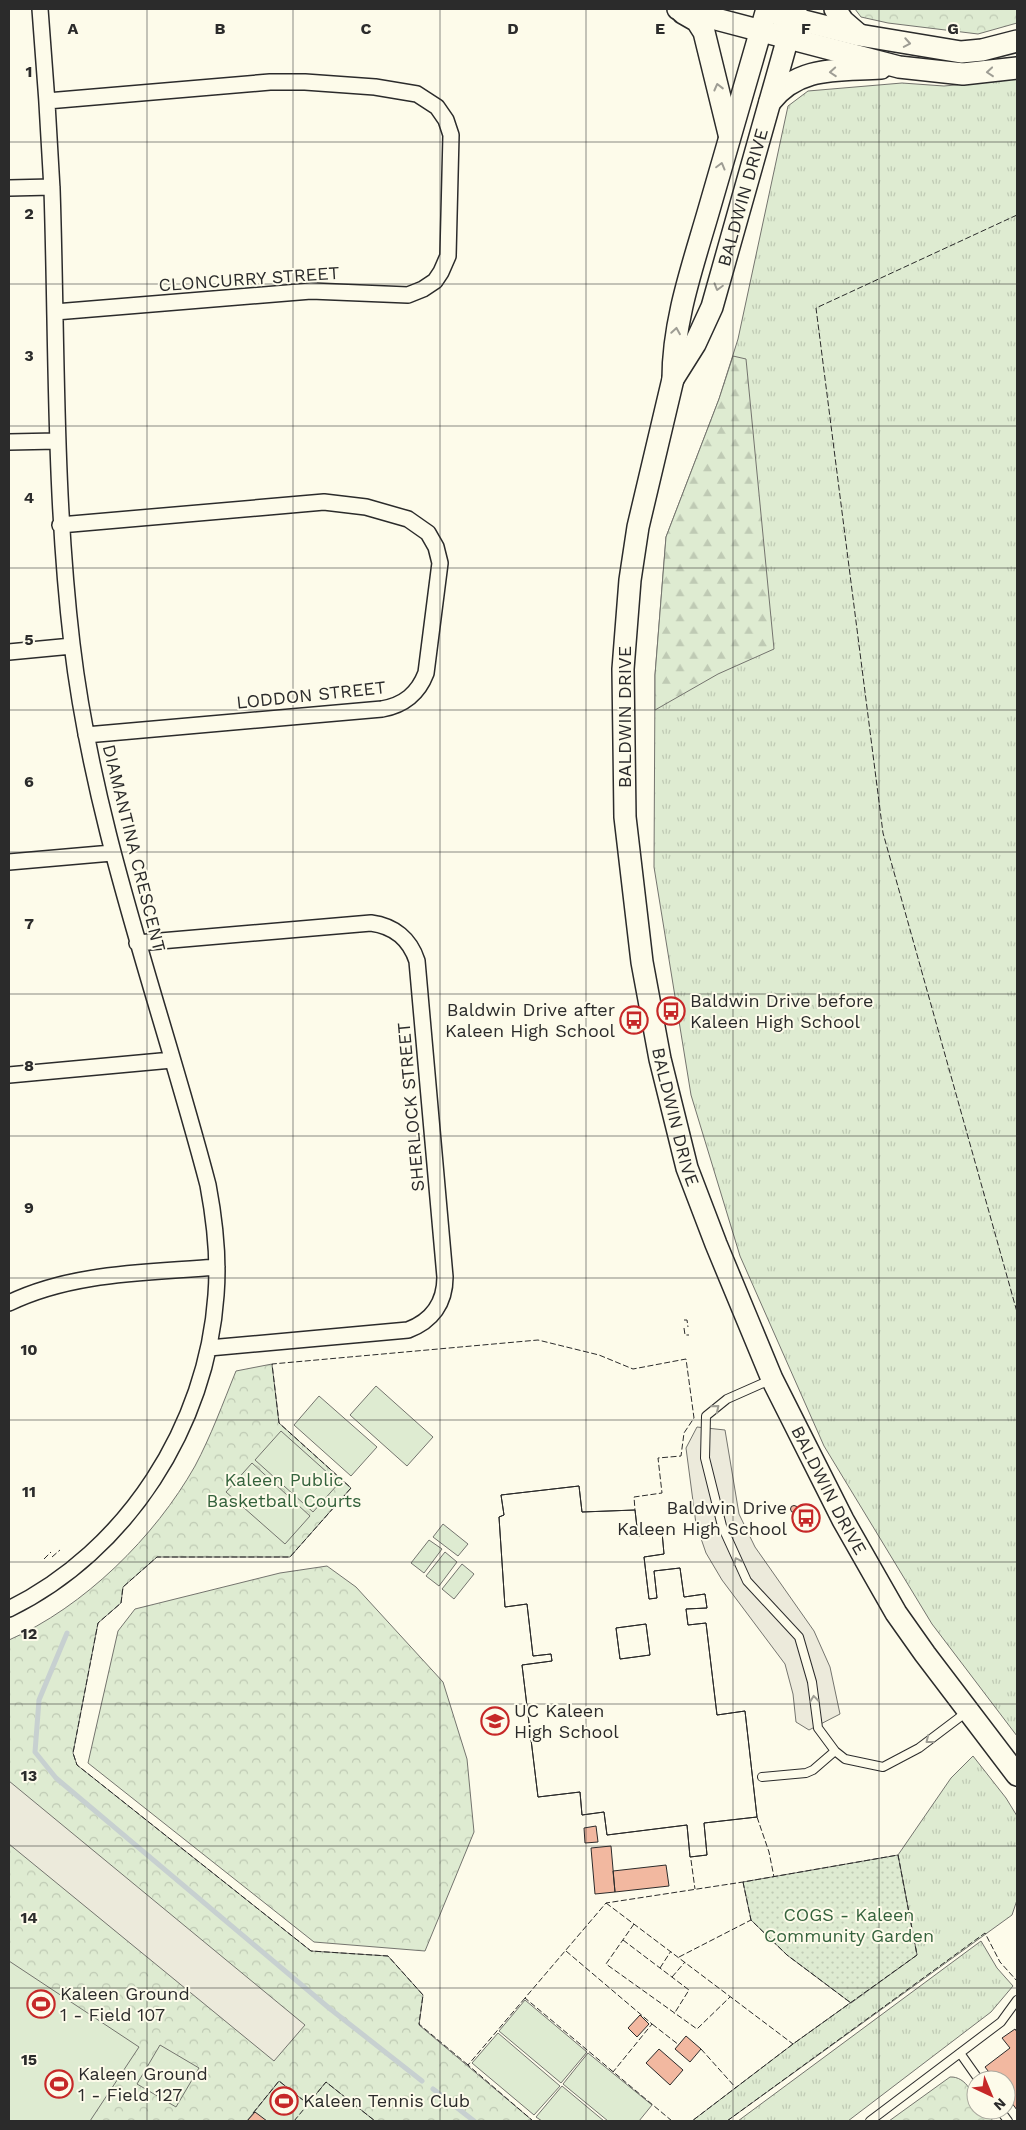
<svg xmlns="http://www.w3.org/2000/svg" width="1026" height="2130" font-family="'Work Sans',sans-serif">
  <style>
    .grass { fill: url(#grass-tufts); stroke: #74746e }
    .forest { fill: url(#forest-firs); stroke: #74746e }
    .park { fill: url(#park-crowns); stroke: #74746e }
    .garden { fill: url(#garden-dots); stroke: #74746e }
    .pitch { fill: #deebd1; stroke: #74746e }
    .parking { fill: #eceadb; stroke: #74746e }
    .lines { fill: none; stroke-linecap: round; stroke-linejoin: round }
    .stream { stroke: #c7d0d0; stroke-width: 5 }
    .building { fill: #f2b8a0; stroke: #2b2b2b; fill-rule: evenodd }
    .lane-casing { stroke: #2b2b2b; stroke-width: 10 }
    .street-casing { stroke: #2b2b2b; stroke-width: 18 }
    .secondary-casing { stroke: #2b2b2b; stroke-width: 24 }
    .lane { stroke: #fdfbea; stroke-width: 8 }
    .street { stroke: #fdfbea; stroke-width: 15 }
    .secondary { stroke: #fdfbea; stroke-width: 21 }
    .fence { stroke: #2b2b2b; stroke-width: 1; stroke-dasharray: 6 2.5; stroke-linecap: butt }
    .oneway { stroke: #9e9d94 }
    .grid { fill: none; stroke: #2b2b2b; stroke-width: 1; stroke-opacity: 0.55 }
    .labels { text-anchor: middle; stroke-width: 4; stroke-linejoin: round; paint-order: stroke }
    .street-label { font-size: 18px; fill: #2b2b2b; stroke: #fdfbea }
    .poi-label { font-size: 18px; fill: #2b2b2b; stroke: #fdfbea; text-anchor: start }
    .park-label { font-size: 18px; fill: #34623c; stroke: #fdfbea }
    .grid-label { font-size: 16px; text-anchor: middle; font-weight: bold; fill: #2b2b2b; stroke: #fdfbea; stroke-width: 4; stroke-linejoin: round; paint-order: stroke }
  </style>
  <defs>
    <pattern id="grass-tufts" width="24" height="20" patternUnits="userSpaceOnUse" patternTransform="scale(1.25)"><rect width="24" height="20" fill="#deebd1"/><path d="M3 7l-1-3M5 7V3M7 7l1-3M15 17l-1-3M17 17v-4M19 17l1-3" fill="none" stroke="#bfcab4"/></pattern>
    <pattern id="forest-firs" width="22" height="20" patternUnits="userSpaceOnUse" patternTransform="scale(1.25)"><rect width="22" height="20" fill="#deebd1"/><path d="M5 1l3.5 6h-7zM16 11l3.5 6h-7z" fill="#bfcab4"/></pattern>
    <pattern id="park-crowns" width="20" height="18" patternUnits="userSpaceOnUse" patternTransform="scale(1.25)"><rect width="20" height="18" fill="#deebd1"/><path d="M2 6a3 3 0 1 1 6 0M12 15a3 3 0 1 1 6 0" fill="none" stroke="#bfcab4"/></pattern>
    <pattern id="garden-dots" width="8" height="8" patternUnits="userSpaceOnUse" patternTransform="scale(1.25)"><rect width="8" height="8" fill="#deebd1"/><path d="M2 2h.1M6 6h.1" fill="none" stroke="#bfcab4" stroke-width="1.8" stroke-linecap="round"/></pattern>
  </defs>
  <rect width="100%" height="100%" fill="#fdfbea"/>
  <path class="grass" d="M 1017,76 L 1017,1736 L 932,1624 L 824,1446 L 740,1256 L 691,1095 L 654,867 L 655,675 L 666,537 L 719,399 L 738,339 L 788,106 L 808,91 L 902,83 L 944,86 L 1001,81 Z
    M 973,1756 L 1006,1798 L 1017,1816 L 1017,1900 L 1012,1915 L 727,2121 L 692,2121 L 793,2044 L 917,1955 L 898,1855 L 951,1778 Z
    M 981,1941 L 997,1968 L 1013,1986 L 991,2012 L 848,2121 L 738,2121 Z"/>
  <path class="forest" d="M 733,356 L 746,359 L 774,649 L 718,674 L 655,710 L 655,675 L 666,537 L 719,399 Z"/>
  <path class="park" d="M 855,9 L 1017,9 L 1017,23 L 978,34 L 888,23 L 861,17 Z
    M 272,1364 L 279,1423 L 351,1488 L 290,1557 L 157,1557 L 123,1587 L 121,1603 L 98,1623 L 73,1753 L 77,1765 L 311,1951 L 388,1956 L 423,1995 L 419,2025 L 533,2121 L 9,2121 L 9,1640 C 84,1607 155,1537 195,1466 C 211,1436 223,1403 236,1371 Z
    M 327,1566 L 356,1587 L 443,1682 L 467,1759 L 474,1832 L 425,1951 L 314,1942 L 88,1763 L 118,1631 L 135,1609 L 280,1573 Z
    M 950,2077 C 966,2076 976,2096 976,2110 L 984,2110 L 993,2121 L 889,2121 Z"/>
  <path class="garden" d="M 898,1855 L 917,1955 L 851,2003 L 787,1955 L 751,1920 L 743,1882 Z"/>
  <path class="pitch" d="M 376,1386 L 433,1437 L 407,1466 L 350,1415 Z
    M 319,1396 L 377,1447 L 351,1476 L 294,1425 Z
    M 281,1431 L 339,1483 L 313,1512 L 255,1460 Z
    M 252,1463 L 310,1516 L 285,1544 L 226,1492 Z
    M 443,1524 L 468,1544 L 458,1556 L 433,1537 Z
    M 429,1540 L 442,1549 L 424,1573 L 411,1563 Z
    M 445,1552 L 457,1562 L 439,1586 L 426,1576 Z
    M 462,1564 L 474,1574 L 454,1599 L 442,1589 Z
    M 9,1961 L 139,2047 L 90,2121 L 9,2121 Z
    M 525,2000 L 587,2052 L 561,2083 L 499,2031 Z
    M 498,2033 L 560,2086 L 534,2115 L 472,2063 Z
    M 160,2045 L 199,2068 L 176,2107 L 137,2084 Z
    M 588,2053 L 652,2105 L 639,2121 L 608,2121 L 563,2084 Z
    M 279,2081 L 308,2104 L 326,2082 L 375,2121 L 247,2121 Z
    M 562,2086 L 604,2121 L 542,2121 L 536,2117 Z"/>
  <path class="parking" d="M 697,1427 L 725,1430 L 739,1514 L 755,1547 L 814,1631 L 830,1667 L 840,1714 L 809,1730 L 796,1722 L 793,1694 L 785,1664 L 722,1580 L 706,1553 L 696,1524 L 686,1448 Z
    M 9,1781 L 305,2025 L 274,2061 L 9,1844 Z"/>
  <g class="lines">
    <path class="stream" d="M 67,1633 L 39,1700 L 35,1752 L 56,1778 L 329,2008 L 422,2081
      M 433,2089 L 474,2121"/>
  </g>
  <path class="building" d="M 579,1486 L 582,1512 L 635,1510 L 638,1536 L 662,1532 L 664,1554 L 644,1557 L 649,1599 L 657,1598 L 654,1571 L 680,1568 L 684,1597 L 705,1594 L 707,1608 L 686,1609 L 688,1625 L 706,1623 L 717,1715 L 745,1711 L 757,1817 L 704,1823 L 707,1855 L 690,1857 L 687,1825 L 607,1835 L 604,1812 L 582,1815 L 580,1792 L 538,1797 L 522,1665 L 552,1661 L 551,1654 L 533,1656 L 527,1604 L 505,1607 L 499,1517 L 504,1515 L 501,1495 ZM 646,1624 L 650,1655 L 620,1659 L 616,1628 Z
    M 579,1486 L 582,1512 L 635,1510 L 638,1536 L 662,1532 L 664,1554 L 644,1557 L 649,1599 L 657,1598 L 654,1571 L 680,1568 L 684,1597 L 705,1594 L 707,1608 L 686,1609 L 688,1625 L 706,1623 L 717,1715 L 745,1711 L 757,1817 L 704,1823 L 707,1855 L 690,1857 L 687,1825 L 607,1835 L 604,1812 L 582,1815 L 580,1792 L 538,1797 L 522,1665 L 552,1661 L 551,1654 L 533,1656 L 527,1604 L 505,1607 L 499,1517 L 504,1515 L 501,1495 Z
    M790.5 1509a3.5 3.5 0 1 1 7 0a3.5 3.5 0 1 1-7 0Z
    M 646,1624 L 650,1655 L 620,1659 L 616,1628 Z
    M 596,1826 L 598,1842 L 585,1843 L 584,1828 Z
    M 611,1846 L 615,1892 L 595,1894 L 591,1848 Z
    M 666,1865 L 669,1886 L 615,1892 L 613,1871 Z
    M 640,2015 L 649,2024 L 637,2037 L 628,2028 Z
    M 1015,2029 L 1017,2032 L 1017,2110 L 1006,2095 L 1006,2080 L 995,2080 L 985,2067 L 1010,2048 L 1002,2038 Z
    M 686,2036 L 701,2049 L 690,2062 L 675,2049 Z
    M 659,2049 L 683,2070 L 670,2085 L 646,2063 Z
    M 255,2112 L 267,2121 L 247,2121 Z"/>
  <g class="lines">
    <g class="lane-casing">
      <path id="lane" d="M 770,1380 L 727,1399 L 706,1416 L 705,1458 L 722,1526 L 747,1581 L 799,1637 L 812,1682 L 818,1728 L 835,1751 L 845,1759 L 883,1767 L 919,1748 L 968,1711
        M 762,1777 L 806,1773 L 813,1770 L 835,1751
        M 960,2053 L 979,2080
        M 1000,2110 L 1008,2121
        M 870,2121 L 1001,2022 L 1017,2000"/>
    </g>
    <g class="street-casing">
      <path id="street" d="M 47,101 L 270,82 L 305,82 L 375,87 L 417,94 L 437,107 L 446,120 L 451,135 L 448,256 L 441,272 L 435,281 L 423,289 L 408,295 L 311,291 L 55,312
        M 9,188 L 52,187
        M 9,442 L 57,441
        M 60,525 L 324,502 L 366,507 L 408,519 L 428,533 L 436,547 L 440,563 L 426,673 C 418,694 404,705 382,709 L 86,735
        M 9,652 L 72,646
        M 9,862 L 112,853
        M 137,943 L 371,923 C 394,926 410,939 417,961 L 445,1277 C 445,1303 432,1321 408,1330 L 209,1348
        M 9,1075 L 172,1060
        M 9,1303 C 73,1272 147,1273 217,1267
        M 9,1609 C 127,1551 207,1426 216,1295 C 219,1258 215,1222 208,1185 C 161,1005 94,830 72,644 C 54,493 57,341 52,189 C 49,129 45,69 40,9"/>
    </g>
    <g class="secondary-casing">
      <g id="secondary">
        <path d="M 678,9 L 899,67 L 963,74 L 1017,68"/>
        <path id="s1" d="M 767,9 C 747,77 728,145 708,213 C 692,268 673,322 673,379 L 638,527 L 630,580 L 623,669 L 625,817 L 642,962 L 660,1059 L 687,1168 L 716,1244 L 772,1379 L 843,1520 L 896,1613 L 925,1654 L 1017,1775"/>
        <path d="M 835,9 L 843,21 L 858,34"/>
        <path d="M 683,13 L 697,21 L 704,32 L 729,134"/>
        <path d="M 780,15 L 859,35 L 961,52 L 982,50 L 1017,41"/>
        <path d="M 770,102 C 799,65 839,71 881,68"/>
        <path id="s2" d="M 673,379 L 695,344 L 712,307 L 796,9"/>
      </g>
    </g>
    <use href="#lane" class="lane"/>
    <use href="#street" class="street"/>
    <use href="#secondary" class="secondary"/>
    <path class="fence" d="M 1017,215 L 816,308 L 883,833 L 1017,1312
      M 684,1320 L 687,1320 L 688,1327
      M 684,1328 L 685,1335 L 689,1335
      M 52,1557 L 60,1550
      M 44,1559 L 51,1552
      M 757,1817 L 769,1852 L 774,1877
      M 691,1860 L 695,1889
      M 743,1882 L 751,1920 L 787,1955 L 851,2003
      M 606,1903 L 793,2044
      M 634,1924 L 606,1964 L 697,2029 L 730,1997
      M 623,1940 L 689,1990 L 674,2014
      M 566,1951 L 652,2024 L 613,2072
      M 679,1957 L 751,1920
      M 660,1968 L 671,1951
      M 672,1977 L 685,1962
      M 525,1998 L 468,2065 L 533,2121
      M 652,2024 L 679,2045
      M 701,2049 L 736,2088
      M 468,2065 L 419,2024 L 423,1995 L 388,1956 L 311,1951 L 77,1765 L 73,1753 L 98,1623 L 121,1603 L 123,1587 L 157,1557 L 290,1557 L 351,1488 L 279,1423 L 272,1364 L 538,1340 L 599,1355 L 633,1369 L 686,1359 L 694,1418 L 684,1433 L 681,1456 L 658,1458 L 662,1493 L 634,1497 L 635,1510
      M 253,2113 L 279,2081 L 308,2104 L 326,2082 L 375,2121
      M 294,2121 L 309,2103
      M 672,2121 L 525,1998 L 606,1903 L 743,1882 L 898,1855 L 917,1955 L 793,2044 L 692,2121
      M 727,2121 L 985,1933 L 1000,1962 L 1017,1981"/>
  </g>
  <defs><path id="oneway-chevron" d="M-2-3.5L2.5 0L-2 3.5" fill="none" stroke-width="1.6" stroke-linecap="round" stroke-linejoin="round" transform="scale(1.25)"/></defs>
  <g class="oneway">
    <use href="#oneway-chevron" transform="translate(907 43) rotate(10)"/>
    <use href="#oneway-chevron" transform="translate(833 72) rotate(176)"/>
    <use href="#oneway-chevron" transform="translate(990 72) rotate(175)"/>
    <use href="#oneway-chevron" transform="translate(718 87) rotate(-104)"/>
    <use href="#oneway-chevron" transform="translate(721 166) rotate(-75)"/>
    <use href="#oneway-chevron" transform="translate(718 287) rotate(106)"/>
    <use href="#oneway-chevron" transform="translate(676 331) rotate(-81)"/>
    <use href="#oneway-chevron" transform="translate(716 1408) rotate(-39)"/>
    <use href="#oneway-chevron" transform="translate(737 1561) rotate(-115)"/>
    <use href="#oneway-chevron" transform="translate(814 1699) rotate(-97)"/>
    <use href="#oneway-chevron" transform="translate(929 1740) rotate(142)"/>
  </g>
  <path class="grid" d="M 147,9 L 147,2121M 293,9 L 293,2121M 440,9 L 440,2121M 586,9 L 586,2121M 733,9 L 733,2121M 879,9 L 879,2121M 9,142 L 1017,142M 9,284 L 1017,284M 9,426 L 1017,426M 9,568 L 1017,568M 9,710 L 1017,710M 9,852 L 1017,852M 9,994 L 1017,994M 9,1136 L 1017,1136M 9,1278 L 1017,1278M 9,1420 L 1017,1420M 9,1562 L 1017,1562M 9,1704 L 1017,1704M 9,1846 L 1017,1846M 9,1988 L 1017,1988"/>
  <defs>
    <g id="bus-ring" transform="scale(1.4375)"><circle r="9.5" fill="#fdfbea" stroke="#c62828" stroke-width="1.5"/><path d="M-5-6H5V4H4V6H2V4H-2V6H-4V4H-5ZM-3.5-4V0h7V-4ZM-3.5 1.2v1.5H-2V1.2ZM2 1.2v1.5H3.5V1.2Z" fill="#c62828"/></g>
    <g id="school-ring" transform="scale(1.4375)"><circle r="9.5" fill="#fdfbea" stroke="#c62828" stroke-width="1.5"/><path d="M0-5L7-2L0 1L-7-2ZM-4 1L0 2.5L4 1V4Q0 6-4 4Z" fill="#c62828"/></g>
    <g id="stadium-ring" transform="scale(1.4375)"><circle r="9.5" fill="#fdfbea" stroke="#c62828" stroke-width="1.5"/><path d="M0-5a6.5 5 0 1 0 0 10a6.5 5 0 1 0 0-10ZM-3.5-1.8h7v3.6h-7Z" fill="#c62828"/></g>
  </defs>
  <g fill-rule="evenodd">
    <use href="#bus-ring" x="671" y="1011"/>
    <use href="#bus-ring" x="634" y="1020"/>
    <use href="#bus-ring" x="806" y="1518"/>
    <use href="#school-ring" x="495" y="1721"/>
    <use href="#stadium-ring" x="41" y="2004"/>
    <use href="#stadium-ring" x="59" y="2084"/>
    <use href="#stadium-ring" x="284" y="2101"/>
  </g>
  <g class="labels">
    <g class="street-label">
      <text dy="6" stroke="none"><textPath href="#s2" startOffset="196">BALDWIN DRIVE</textPath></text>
      <text transform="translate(249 279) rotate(-4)" y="6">CLONCURRY STREET</text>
      <text transform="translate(311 695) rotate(-6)" y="6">LODDON STREET</text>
      <text transform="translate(625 717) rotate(-90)" y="6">BALDWIN DRIVE</text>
      <text transform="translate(134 848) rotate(76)" y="6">DIAMANTINA CRESCENT</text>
      <text transform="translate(411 1107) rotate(-95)" y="6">SHERLOCK STREET</text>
      <text dy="6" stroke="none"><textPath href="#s1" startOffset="1130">BALDWIN DRIVE</textPath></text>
      <text dy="6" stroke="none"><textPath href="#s1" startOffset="1535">BALDWIN DRIVE</textPath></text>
    </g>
    <g class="poi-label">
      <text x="690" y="1007">Baldwin Drive before<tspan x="690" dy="21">Kaleen High School</tspan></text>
      <text x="615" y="1016" text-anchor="end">Baldwin Drive after<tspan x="615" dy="21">Kaleen High School</tspan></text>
      <text x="787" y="1514" text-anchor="end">Baldwin Drive<tspan x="787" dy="21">Kaleen High School</tspan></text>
      <text x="514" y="1717">UC Kaleen<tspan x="514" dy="21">High School</tspan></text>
      <text x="60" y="2000">Kaleen Ground<tspan x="60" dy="21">1 - Field 107</tspan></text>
      <text x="78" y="2080">Kaleen Ground<tspan x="78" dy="21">1 - Field 127</tspan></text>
      <text x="303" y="2107">Kaleen Tennis Club</text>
    </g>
    <g class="park-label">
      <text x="284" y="1486">Kaleen Public<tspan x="284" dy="21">Basketball Courts</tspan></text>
      <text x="849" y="1921">COGS - Kaleen<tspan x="849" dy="21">Community Garden</tspan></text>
    </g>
  </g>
  <g class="grid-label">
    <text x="73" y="34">A</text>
    <text x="220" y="34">B</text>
    <text x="366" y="34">C</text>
    <text x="513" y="34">D</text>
    <text x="660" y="34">E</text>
    <text x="806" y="34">F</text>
    <text x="953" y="34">G</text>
    <text x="29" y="77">1</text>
    <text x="29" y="219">2</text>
    <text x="29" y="361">3</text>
    <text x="29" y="503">4</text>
    <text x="29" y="645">5</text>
    <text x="29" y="787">6</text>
    <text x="29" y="929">7</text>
    <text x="29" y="1071">8</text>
    <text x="29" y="1213">9</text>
    <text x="29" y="1355">10</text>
    <text x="29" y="1497">11</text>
    <text x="29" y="1639">12</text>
    <text x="29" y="1781">13</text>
    <text x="29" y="1923">14</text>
    <text x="29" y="2065">15</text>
  </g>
  <rect width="1026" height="2130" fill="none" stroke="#2b2b2b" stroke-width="20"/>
  <g transform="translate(991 2095) rotate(136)"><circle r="24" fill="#fdfbea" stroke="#a9a89e"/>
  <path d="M0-4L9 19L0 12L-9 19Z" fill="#c62828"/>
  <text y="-8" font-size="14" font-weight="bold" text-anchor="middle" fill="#2b2b2b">N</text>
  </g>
</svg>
